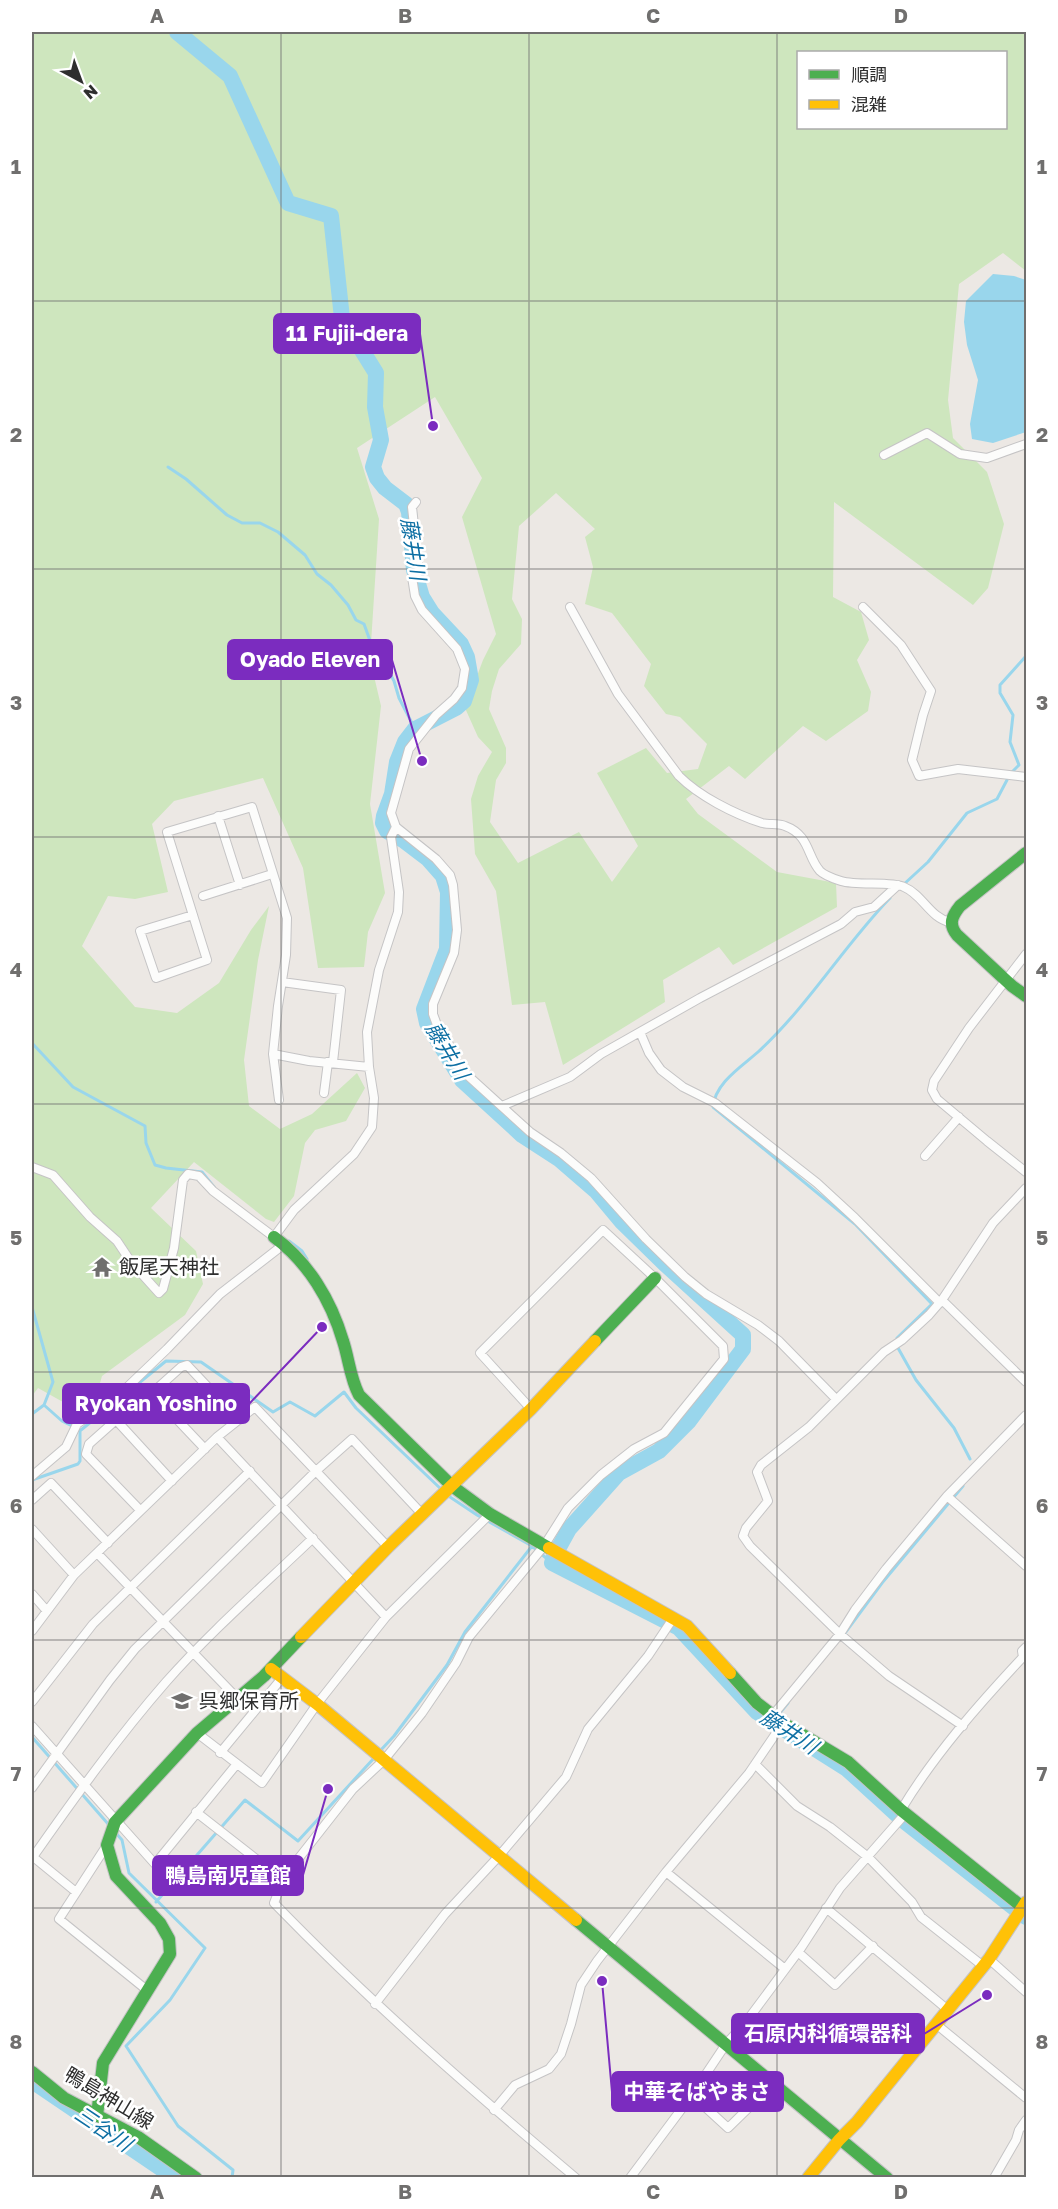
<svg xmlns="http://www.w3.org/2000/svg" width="1058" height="2209" font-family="'Golos Text','Noto Sans JP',sans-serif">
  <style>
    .green { fill: #cee6be; fill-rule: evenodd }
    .water { fill: #99d6ec }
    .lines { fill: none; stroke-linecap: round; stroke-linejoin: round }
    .stream { stroke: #99d6ec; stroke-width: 3 }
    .river { stroke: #99d6ec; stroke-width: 16 }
    .street-casing { stroke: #c5c4c5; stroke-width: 10 }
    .fast-casing { stroke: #c5c4c5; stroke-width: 14 }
    .slow-casing { stroke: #c5c4c5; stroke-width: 14 }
    .street { stroke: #fcfcfb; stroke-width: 8 }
    .fast { stroke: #4caf50; stroke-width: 12 }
    .slow { stroke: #ffc107; stroke-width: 12 }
    .grid { fill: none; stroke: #706f6e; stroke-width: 1.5; stroke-opacity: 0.55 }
    .labels { text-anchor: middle; stroke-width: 5; stroke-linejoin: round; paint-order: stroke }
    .poi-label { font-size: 20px; fill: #2e2e2e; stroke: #fff; text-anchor: start }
    .street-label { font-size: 20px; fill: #2e2e2e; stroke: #fff }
    .water-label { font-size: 21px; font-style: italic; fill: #0d6fa3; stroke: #fff }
    .leader { fill: none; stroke: #7b2cbf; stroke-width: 2 }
    .callout-dot { fill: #7b2cbf; stroke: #fff; stroke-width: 2 }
    .callout { fill: #7b2cbf; stroke: #7b2cbf; stroke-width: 2 }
    .callout-label { font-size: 21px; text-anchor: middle; font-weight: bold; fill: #fff }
    .neatline { fill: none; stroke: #706f6e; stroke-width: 2 }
    .grid-label { font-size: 20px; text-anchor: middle; font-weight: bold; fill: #706f6e }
  </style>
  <rect width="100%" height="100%" fill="#ece8e4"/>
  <path class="green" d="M 32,32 L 1026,32 L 1026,271 L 1003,253 L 959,284 L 948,400 L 953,438 L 987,472 L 1004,524 L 988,588 L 973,605 L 834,502 L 833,597 L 861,612 L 869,640 L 857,660 L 871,692 L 868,711 L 826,741 L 803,726 L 745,779 L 729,766 L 686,799 L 698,814 L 777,872 L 836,883 L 837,907 L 733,965 L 719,947 L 663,980 L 665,1002 L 563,1065 L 545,1002 L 512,1005 L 496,891 L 475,854 L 471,799 L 478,776 L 492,752 L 478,737 L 465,708 L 483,660 L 496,634 L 462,517 L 482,478 L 435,397 L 357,448 L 379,519 L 370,659 L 381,706 L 370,804 L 385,893 L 368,932 L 364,967 L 318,968 L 303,868 L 263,778 L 174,801 L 152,824 L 168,892 L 135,899 L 108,896 L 82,946 L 135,1007 L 177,1013 L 219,983 L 251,930 L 269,906 L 258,960 L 244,1060 L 249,1106 L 280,1129 L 312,1114 L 357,1073 L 365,1088 L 346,1121 L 315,1130 L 305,1143 L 294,1196 L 274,1222 L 266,1219 L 194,1162 L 151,1208 L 196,1251 L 203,1284 L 185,1315 L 102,1376 L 96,1397 L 79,1411 L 38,1388 L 32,1396 ZM 798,52 L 1006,52 L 1006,128 L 798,128 ZM 556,493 L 595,529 L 585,537 L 593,567 L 585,604 L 612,613 L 651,664 L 644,686 L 666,714 L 680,717 L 707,744 L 698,769 L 667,773 L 646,748 L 597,773 L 638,846 L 612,882 L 579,832 L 518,863 L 490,822 L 496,780 L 506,763 L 506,748 L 489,709 L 492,691 L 499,669 L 521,644 L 522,619 L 512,599 L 519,526 Z"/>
  <path class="water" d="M 993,274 L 1014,276 L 1026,280 L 1026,432 L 993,443 L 972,439 L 970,424 L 978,380 L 967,345 L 964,322 L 966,301 Z"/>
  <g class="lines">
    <path class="stream" d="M 168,467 L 186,479 L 227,515 L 242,523 L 260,523 L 278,532 L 305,555 L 317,574 L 331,585 L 348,605 L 356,620 L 364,624 L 377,660 L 388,670 L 394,681 L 399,698 L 415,729
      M 1012,772 L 1019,765 L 1010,742 L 1013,715 L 1000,693 L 1000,685 L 1026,656
      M 903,885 L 928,862 L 967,813 L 997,799 L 1007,780
      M 890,898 C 843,947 808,1006 758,1052 C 741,1067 715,1083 713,1107 L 855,1224 L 932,1304 L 897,1338
      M 32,1043 L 73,1087 L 145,1126 L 146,1143 L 155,1165 L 166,1168 L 202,1172 L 214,1187
      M 289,1241 L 302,1251 L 307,1259
      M 32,1307 L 53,1382 L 44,1405
      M 898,1348 L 916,1380 L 954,1428 L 970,1459
      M 32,1414 L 44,1405 L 62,1421 L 74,1427
      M 81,1430 L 166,1361 L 201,1362 L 273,1412 L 290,1402 L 315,1416 L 344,1392 L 356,1408 L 442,1490
      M 32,1480 L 78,1464 L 80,1461 L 80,1430
      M 447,1495 L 477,1515 L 532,1546 L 552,1563
      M 845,1633 L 882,1583 L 963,1486
      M 779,1714 L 788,1703
      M 32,1737 L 109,1825
      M 379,1752 L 394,1736 L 447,1665 L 465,1632 L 532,1546
      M 115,1832 L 122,1840 L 129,1873 L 205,1948 L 170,2000 L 126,2046 L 178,2126 L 233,2170 L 232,2178
      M 156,1902 L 245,1800 L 298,1841 L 375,1757"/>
    <path class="river" d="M 177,32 L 230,76 L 288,203 L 331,216 L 342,318 L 376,373 L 375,407 L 381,440 L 373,467 L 377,478 L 385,488 L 406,504 L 409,512 L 414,570 L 422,597 L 432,613 L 461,644 L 467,657 L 471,680 L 464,701 L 456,708 L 415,729 L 405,742 L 397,762 L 392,794 L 384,816 L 383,823 L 387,831 L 403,840 L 428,859 L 443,876 L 448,892 L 447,949 L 424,1009 L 427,1023 L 462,1080 L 522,1135 L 559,1159 L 596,1191 L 621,1221 L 665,1264 L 743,1335 L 743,1349 L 689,1421 L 659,1451 L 619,1473 L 569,1529 L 558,1549
      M 554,1557 L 552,1563 L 679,1628 L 757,1712 L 847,1769 L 904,1821 L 1026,1917
      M 32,2081 L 175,2178"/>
    <g class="street-casing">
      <path id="street" d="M 884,455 L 927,433 L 960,454 L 987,458 L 1026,444
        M 416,502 L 412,507 L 419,572 L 412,577 L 415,596 L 422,610 L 457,649 L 465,669 L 462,688 L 454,699 L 436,715 L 409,749 L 391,813 L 396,827 L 436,859 L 450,875 L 453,885 L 457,930 L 454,953 L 433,1004 L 433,1014 L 437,1025 L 448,1042 L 455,1060 L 465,1073 L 530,1132 L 561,1153 L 591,1178 L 646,1239 L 685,1277 L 706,1294 L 758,1325 L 779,1341 L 836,1399
        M 570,607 L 618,694 L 679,776 C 699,796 734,814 762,823 C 769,825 778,823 785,826 C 810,835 807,857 820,871 C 825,876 835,879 841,881 C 857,886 891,881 904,887 C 923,895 930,918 950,922
        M 863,607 L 901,645 L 931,691 L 923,715 L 912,760 L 919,776 L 958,769 L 1026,777
        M 218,816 L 240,885
        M 203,896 L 269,875
        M 193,915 L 140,931 L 156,978 L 207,960 L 167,832 L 252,807 L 287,918 L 286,955 L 278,1006 L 273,1054 L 279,1100
        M 1026,954 L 969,1028 L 934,1081 L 932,1090 L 937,1099 L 987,1141 L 1026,1172
        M 282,982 L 341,990 L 333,1062
        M 640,1032 L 649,1053 L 661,1070 L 683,1087 L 715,1103 L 817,1183 L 855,1218 L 940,1303
        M 273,1054 L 309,1061 L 369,1067
        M 324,1093 L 328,1062
        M 502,1106 L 570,1077 L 601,1054 L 700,998 L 841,924 L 855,912 L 874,907 L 898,885
        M 925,1156 L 959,1117
        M 32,1167 L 53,1175 L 90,1217 L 117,1241 L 131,1262 L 159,1293 L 163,1289 L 174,1248 L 183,1180 L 188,1174 L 199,1176 L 213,1191 L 274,1237 L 294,1210 L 354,1154 L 372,1127 L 374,1098 L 369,1067 L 367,1032 L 379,970 L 398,912 L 399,892 L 391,837 L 396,827
        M 942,1300 L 1026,1382
        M 531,1409 L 480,1353 L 603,1230 L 655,1278 L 723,1346 L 724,1359 L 664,1433 L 634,1449 L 601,1475 L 568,1508 L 544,1546 L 469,1637 L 456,1663 L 422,1713 L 384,1760 L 353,1789 L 295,1863 L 283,1880 L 274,1903 C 369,2001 471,2090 576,2178
        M 217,1437 L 386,1617
        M 205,1449 L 152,1393 L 181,1367 L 187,1365 L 239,1420
        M 32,1476 L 66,1447 L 77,1424 L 120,1394 L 167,1349 L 220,1294 L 283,1245
        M 947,1496 L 1026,1566
        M 32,1500 L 51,1483 L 108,1543
        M 140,1510 L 86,1454 L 89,1444 L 116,1420 L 172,1481
        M 32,1529 L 74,1575
        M 97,1553 L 237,1698
        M 32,1594 L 47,1611
        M 32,1631 L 74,1575 L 217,1437 L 255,1407 L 388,1547
        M 32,1702 L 93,1624 L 250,1471
        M 773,1715 L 840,1634 L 855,1610 L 886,1569 L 947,1496 L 1026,1415
        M 32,1726 L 155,1864 L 236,1765
        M 963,1726 L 889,1676 L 840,1634 L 750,1546 L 743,1536 L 746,1528 L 768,1501 L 757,1472 L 761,1465 L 809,1427 L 884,1352 L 902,1340 L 929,1315 L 942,1300 L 993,1223 L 1026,1188
        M 197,1733 L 262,1783 L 317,1704 L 386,1617 L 490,1514
        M 220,1753 L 282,1678
        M 755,1764 L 797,1806 L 830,1827 L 868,1857 L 912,1902 L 921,1917 L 983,1966
        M 32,1788 L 110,1680 L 135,1649 L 316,1471 L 352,1439 L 422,1514
        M 901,1810 C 934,1755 979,1704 1023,1657 L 1022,1651 L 1026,1647
        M 196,1812 L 283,1880
        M 107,1845 L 59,1919 L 148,1991
        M 32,1856 L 76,1892
        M 33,1857 C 75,1797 118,1737 166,1682 C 211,1631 264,1585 313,1538
        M 666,1872 L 785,1969
        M 826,1908 L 948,2010
        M 798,1952 L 835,1985 L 873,1946
        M 989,1959 L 1026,1992
        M 375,2004 L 445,1914 L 499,1856 L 566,1777 L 588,1729 L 648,1656 L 674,1617
        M 936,2024 L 1026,2098
        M 692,2095 L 728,2128 L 773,2084
        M 494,2110 L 515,2085 L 549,2069 L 561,2054 L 571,2024 L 581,1985 L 597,1961 L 666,1872 L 749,1773 L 783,1723
        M 630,2178 L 692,2095 L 726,2044 L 746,2022 L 801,1948 L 840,1888 L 905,1814
        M 994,2178 L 1016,2140 L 1019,2130 L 1026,2120"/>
    </g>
    <g class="fast-casing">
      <path id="fast" d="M 1026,853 L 960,906 C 952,916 948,924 957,935 L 1012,986 L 1026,996
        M 274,1237 C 308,1262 331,1300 343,1341 C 349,1359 350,1378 359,1395 L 452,1486 L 490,1514 L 549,1548
        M 595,1341 L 655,1278
        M 730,1673 L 757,1703 L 783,1723 L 848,1762 L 901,1810 L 1026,1910
        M 576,1920 L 887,2178
        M 32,2072 L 64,2098 L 138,2137 L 196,2178
        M 97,2116 L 103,2063 L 170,1954 L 169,1939 L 160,1923 L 116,1876 L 107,1845 L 115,1822 L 197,1733 L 264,1676 L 301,1637"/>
    </g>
    <g class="slow-casing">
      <path id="slow" d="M 549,1548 L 687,1626 L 730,1673
        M 301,1637 L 388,1547 L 531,1409 L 595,1341
        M 271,1669 L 317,1704 L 576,1920
        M 808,2178 L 839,2140 L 857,2122 L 989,1959 L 1026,1902"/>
    </g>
    <use href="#street" class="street"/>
    <use href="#fast" class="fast"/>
    <use href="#slow" class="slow"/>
  </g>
  <path class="grid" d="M 281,32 L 281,2178M 529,32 L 529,2178M 777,32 L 777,2178M 32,301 L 1026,301M 32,569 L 1026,569M 32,837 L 1026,837M 32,1104 L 1026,1104M 32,1372 L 1026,1372M 32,1640 L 1026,1640M 32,1908 L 1026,1908"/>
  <defs>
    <g id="temple-bare" transform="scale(1.62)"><path d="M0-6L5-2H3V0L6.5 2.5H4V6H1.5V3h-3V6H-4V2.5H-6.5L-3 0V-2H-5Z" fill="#706f6e" stroke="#fff" stroke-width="2.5" paint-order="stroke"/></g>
    <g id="school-bare" transform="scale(1.62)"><path d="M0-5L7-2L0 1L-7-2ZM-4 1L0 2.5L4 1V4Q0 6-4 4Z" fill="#706f6e" stroke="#fff" stroke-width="2.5" paint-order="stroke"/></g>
  </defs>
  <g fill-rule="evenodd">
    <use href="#temple-bare" x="102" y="1267"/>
    <use href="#school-bare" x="182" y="1701"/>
  </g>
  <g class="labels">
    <g class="poi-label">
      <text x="119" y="1274">飯尾天神社</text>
      <text x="199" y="1708">呉郷保育所</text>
    </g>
    <g class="street-label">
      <text transform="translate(109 2098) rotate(31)" y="7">鴨島神山線</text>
    </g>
    <g class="water-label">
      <text transform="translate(413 549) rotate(81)" y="7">藤井川</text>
      <text transform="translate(447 1051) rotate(59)" y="7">藤井川</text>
      <text transform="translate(789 1732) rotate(33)" y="7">藤井川</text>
      <text transform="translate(103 2129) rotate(34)" y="7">三谷川</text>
    </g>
  </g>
  <path class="leader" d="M433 426L420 334M422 761L392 660M322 1327L249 1404M328 1789L303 1875M987 1995L924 2034M602 1981L612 2092"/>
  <g class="callout-dot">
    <circle cx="433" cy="426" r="6"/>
    <circle cx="422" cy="761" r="6"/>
    <circle cx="322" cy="1327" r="6"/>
    <circle cx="328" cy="1789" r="6"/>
    <circle cx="987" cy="1995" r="6"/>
    <circle cx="602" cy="1981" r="6"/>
  </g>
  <g class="callout">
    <rect x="274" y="314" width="146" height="39" rx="6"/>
    <rect x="228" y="640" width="164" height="39" rx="6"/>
    <rect x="63" y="1384" width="186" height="39" rx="6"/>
    <rect x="153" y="1856" width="150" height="39" rx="6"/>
    <rect x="732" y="2014" width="192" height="39" rx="6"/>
    <rect x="612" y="2072" width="171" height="39" rx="6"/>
  </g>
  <g class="callout-label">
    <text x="347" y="341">11 Fujii-dera</text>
    <text x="310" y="667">Oyado Eleven</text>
    <text x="156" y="1411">Ryokan Yoshino</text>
    <text x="228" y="1883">鴨島南児童館</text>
    <text x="828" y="2041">石原内科循環器科</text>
    <text x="697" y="2099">中華そばやまさ</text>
  </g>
  <rect width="1058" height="2209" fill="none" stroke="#ffffff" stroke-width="66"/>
  <rect x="797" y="51" width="210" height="78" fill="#ffffff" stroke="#ababab" stroke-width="1.5"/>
  <rect x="809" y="70" width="30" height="9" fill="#4caf50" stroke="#ababab" stroke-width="1.5"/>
  <text x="851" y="81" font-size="18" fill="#2e2e2e">順調</text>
  <rect x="809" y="100" width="30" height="9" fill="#ffc107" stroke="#ababab" stroke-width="1.5"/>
  <text x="851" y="111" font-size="18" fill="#2e2e2e">混雑</text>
  <g transform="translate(81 81) rotate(139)" stroke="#ffffff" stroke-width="4.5" paint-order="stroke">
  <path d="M0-4.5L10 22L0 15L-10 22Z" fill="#2e2e2e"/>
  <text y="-9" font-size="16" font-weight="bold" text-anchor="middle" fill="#2e2e2e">N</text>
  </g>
  <rect x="33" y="33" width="992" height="2143" class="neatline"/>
  <g class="grid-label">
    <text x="157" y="23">A</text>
    <text x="405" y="23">B</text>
    <text x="653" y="23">C</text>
    <text x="901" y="23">D</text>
    <text x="16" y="174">1</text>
    <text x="1042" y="174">1</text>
    <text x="16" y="442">2</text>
    <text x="1042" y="442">2</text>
    <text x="16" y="710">3</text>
    <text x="1042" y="710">3</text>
    <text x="16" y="977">4</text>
    <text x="1042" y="977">4</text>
    <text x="16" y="1245">5</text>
    <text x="1042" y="1245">5</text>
    <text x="16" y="1513">6</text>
    <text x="1042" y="1513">6</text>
    <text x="16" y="1781">7</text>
    <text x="1042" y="1781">7</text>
    <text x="16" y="2049">8</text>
    <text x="1042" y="2049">8</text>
    <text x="157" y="2199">A</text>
    <text x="405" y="2199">B</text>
    <text x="653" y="2199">C</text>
    <text x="901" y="2199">D</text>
  </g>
</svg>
